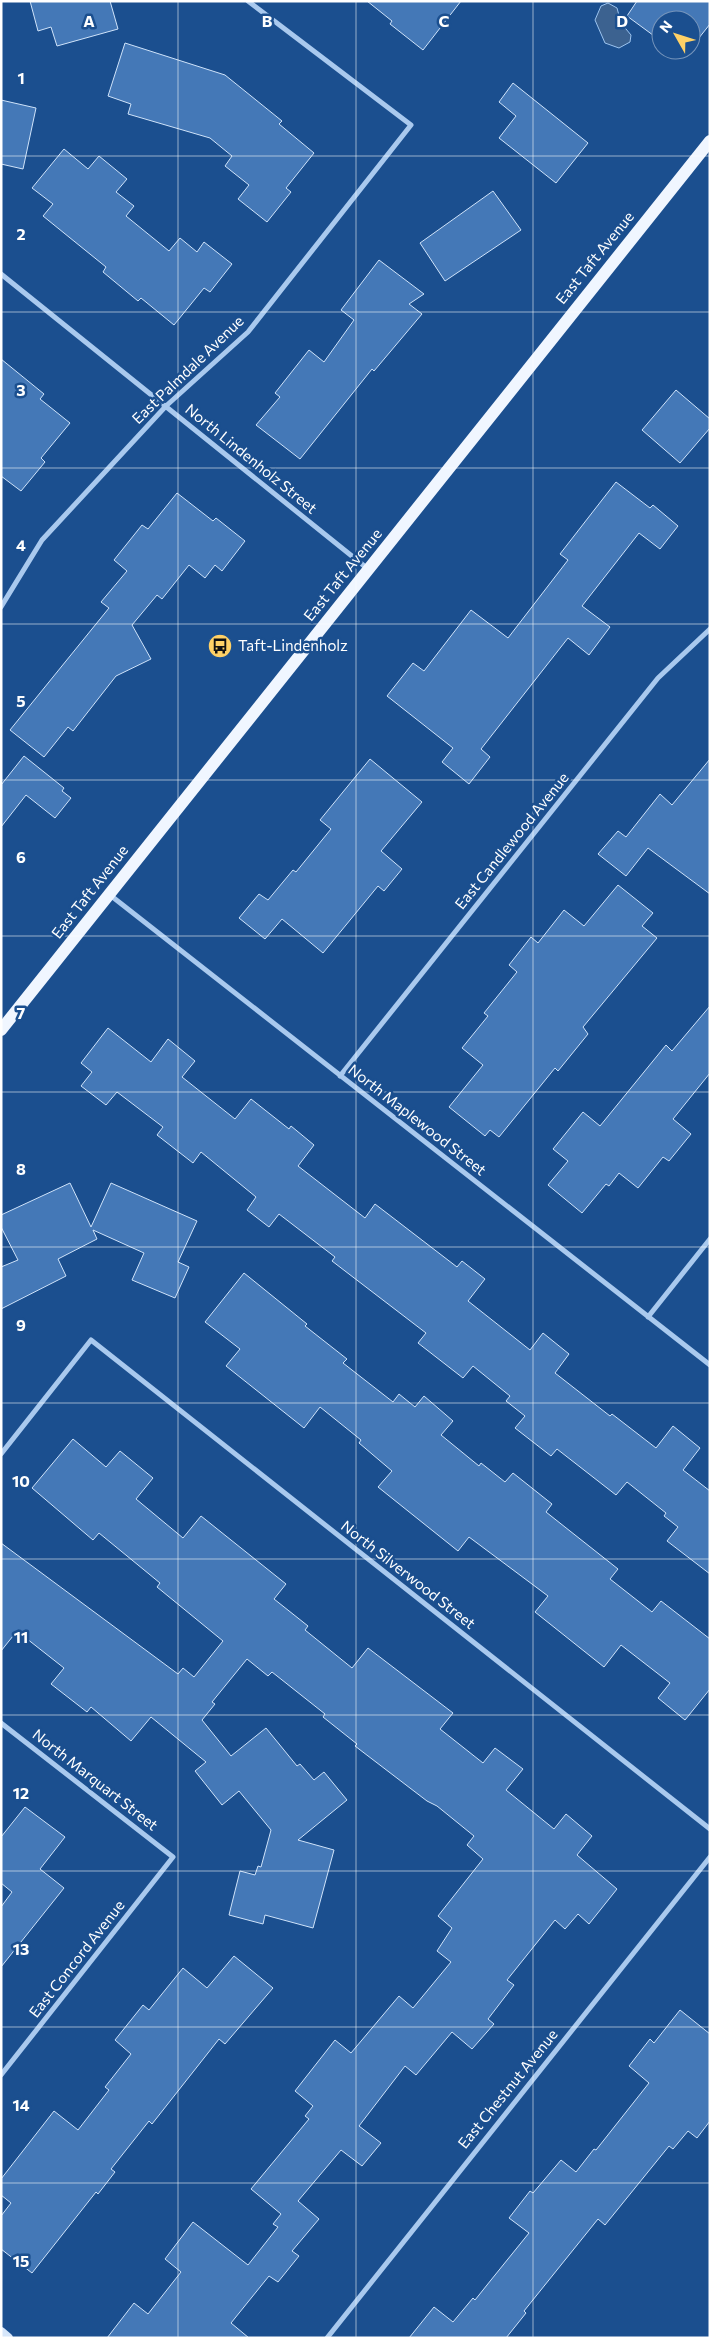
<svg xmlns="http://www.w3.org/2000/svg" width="711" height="2339" font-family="Commissioner,sans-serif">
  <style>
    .water { fill: #3c6290; stroke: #9cc4f0 }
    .building { fill: #4478b7; stroke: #cfe3fa }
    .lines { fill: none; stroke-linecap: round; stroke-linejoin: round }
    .street { stroke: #a9c9ee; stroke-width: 5 }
    .secondary { stroke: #d6e6fa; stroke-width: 10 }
    .primary { stroke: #f0f6ff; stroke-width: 12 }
    .grid { fill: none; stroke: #fff; stroke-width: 1; stroke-opacity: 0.55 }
    .labels { text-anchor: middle; stroke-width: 5; stroke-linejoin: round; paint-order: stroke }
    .street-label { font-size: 15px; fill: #fff; stroke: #1b4f8f }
    .poi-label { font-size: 15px; fill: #fff; stroke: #1b4f8f; text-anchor: start }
    .grid-label { font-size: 16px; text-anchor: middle; font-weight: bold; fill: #fff; stroke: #1b4f8f; stroke-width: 5; stroke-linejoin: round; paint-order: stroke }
  </style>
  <rect width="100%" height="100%" fill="#1b4f8f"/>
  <path class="water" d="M 608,3 L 617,8 L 621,23 L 631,35 L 630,42 L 619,48 L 605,43 L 595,20 L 601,6 Z"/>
  <path class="building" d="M 30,1 L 110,1 L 118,29 L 57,46 L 51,27 L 38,31 Z
    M 367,1 L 461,1 L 423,50 L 390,24 L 392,21 Z
    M 637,1 L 710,1 L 710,24 L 691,48 L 691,20 L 661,20 L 661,41 L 627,16 Z
    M 125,43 L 225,75 L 282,121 L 279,124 L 314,153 L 286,188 L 291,192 L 267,222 L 238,199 L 249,185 L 225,166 L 232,156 L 210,138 L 128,114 L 131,104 L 108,96 Z
    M 674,50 L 689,50 L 684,57 Z
    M 513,83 L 588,143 L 556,183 L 499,138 L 516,116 L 499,102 Z
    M 1,100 L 36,108 L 23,169 L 1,164 Z
    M 64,149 L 88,169 L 99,156 L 127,179 L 116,192 L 134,206 L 126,216 L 169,251 L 180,238 L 197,252 L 204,242 L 232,264 L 210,292 L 204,288 L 174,325 L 141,298 L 138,301 L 103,272 L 106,267 L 43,216 L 53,204 L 32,188 Z
    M 493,191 L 521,230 L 445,281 L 420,243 Z
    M 379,260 L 424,294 L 409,304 L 422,314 L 374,371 L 372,369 L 300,459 L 256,425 L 280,397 L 275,393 L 309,350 L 324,362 L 354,320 L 341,310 Z
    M 1,359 L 44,394 L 40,399 L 70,423 L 41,458 L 45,462 L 21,491 L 1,476 Z
    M 676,390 L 710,419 L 710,428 L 680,463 L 642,430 Z
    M 616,482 L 650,508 L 653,505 L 678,526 L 660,549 L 639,533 L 582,606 L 610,627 L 589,655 L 568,638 L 481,749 L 490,757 L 469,784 L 442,762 L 453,748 L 387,696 L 413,663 L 424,671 L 471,610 L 508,638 L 568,560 L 560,554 Z
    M 177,493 L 213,521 L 216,518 L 245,541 L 222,571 L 215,565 L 205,578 L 189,565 L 162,599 L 157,595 L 132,625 L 151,659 L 116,676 L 73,731 L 68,727 L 44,757 L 10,730 L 109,608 L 101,602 L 127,571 L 114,560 L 142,525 L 148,529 Z
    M 24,756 L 64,788 L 62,791 L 71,798 L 55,818 L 26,795 L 1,827 L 1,785 Z
    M 370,759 L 422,802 L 381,851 L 402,869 L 384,891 L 378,886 L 323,953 L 282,919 L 265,939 L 239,918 L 259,894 L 268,900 L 293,870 L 296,872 L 331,829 L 320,820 Z
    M 710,759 L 710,894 L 648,848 L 626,876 L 598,854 L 618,831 L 626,837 L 660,794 L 672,805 Z
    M 618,885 L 653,913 L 642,926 L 657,938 L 583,1027 L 588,1034 L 558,1071 L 555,1068 L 499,1137 L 490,1130 L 485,1136 L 449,1107 L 483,1065 L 462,1048 L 488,1016 L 484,1013 L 517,972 L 509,965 L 531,937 L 538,943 L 564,910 L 584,926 Z
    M 710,1006 L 710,1073 L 673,1119 L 691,1134 L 669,1161 L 663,1157 L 638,1188 L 619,1173 L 609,1186 L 606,1184 L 582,1213 L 548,1185 L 568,1161 L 553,1149 L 583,1112 L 600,1126 L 666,1045 L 672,1051 Z
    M 108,1028 L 151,1062 L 168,1039 L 195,1061 L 182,1077 L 235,1119 L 251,1099 L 289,1129 L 291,1126 L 314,1145 L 298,1166 L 365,1218 L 375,1204 L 457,1267 L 462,1261 L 485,1279 L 468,1301 L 530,1350 L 543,1333 L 569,1354 L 555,1373 L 610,1416 L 612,1414 L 656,1448 L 673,1426 L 700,1448 L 683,1470 L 710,1491 L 710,1574 L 667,1541 L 678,1527 L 664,1516 L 666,1513 L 627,1482 L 616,1495 L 557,1449 L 551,1456 L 515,1428 L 525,1416 L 506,1401 L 510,1396 L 473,1366 L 463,1378 L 418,1343 L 426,1333 L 332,1261 L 335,1257 L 279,1214 L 269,1227 L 247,1210 L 256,1197 L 201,1152 L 193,1163 L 157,1135 L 163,1127 L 117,1092 L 106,1105 L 81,1086 L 92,1072 L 81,1063 Z
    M 70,1183 L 91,1227 L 111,1183 L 197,1221 L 178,1262 L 189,1267 L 175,1298 L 132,1280 L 144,1253 L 93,1230 L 97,1239 L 58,1259 L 66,1276 L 1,1309 L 1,1267 L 18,1260 L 1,1227 L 1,1215 Z
    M 244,1273 L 307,1324 L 305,1326 L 347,1359 L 343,1363 L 393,1402 L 399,1394 L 415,1407 L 424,1396 L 453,1421 L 441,1435 L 479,1466 L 481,1463 L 505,1482 L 513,1473 L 552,1504 L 546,1512 L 618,1569 L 610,1579 L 652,1612 L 661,1601 L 710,1639 L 710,1689 L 685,1720 L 658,1698 L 670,1683 L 621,1645 L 604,1667 L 535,1612 L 548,1596 L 469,1537 L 458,1551 L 378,1487 L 392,1471 L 359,1443 L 361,1440 L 320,1407 L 304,1428 L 226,1366 L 240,1349 L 205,1322 Z
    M 73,1439 L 106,1467 L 120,1451 L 153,1478 L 136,1499 L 183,1538 L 201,1516 L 286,1584 L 274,1599 L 308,1626 L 305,1630 L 352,1668 L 368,1648 L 453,1713 L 440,1729 L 483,1763 L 495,1748 L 523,1769 L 506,1790 L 554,1829 L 566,1814 L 592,1836 L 577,1855 L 617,1889 L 589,1924 L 578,1914 L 565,1929 L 555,1920 L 507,1980 L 514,1985 L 488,2019 L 494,2024 L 472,2049 L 452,2032 L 416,2075 L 405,2066 L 359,2126 L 381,2143 L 362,2166 L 341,2150 L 298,2201 L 319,2219 L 292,2251 L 299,2256 L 278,2282 L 269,2276 L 231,2323 L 249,2338 L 107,2338 L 134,2303 L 148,2314 L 181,2272 L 165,2259 L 193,2222 L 248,2265 L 278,2227 L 273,2224 L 281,2214 L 251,2189 L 309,2119 L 305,2116 L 313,2106 L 295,2091 L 335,2040 L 351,2053 L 399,1996 L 413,2008 L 451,1962 L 437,1951 L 452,1928 L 438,1916 L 483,1859 L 467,1845 L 474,1836 L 437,1806 L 427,1801 L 355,1746 L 357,1744 L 323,1717 L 325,1714 L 272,1672 L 268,1676 L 247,1659 L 212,1702 L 215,1704 L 202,1720 L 231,1756 L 266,1728 L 297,1766 L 300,1764 L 314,1780 L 324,1772 L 347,1800 L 298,1840 L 334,1850 L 313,1928 L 265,1915 L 263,1924 L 229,1915 L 240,1871 L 255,1875 L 258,1866 L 261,1867 L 271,1830 L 239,1791 L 222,1805 L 195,1771 L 206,1762 L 151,1717 L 131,1741 L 91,1707 L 87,1712 L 51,1684 L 64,1668 L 17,1631 L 1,1651 L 1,1543 L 178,1674 L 183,1668 L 194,1677 L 223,1641 L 157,1587 L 160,1583 L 99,1533 L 93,1540 L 32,1488 Z
    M 25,1807 L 65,1837 L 40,1869 L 64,1888 L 1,1967 L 1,1907 L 12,1892 L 1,1883 L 1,1837 Z
    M 234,1956 L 273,1988 L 225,2044 L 219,2039 L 152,2124 L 149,2121 L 111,2169 L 115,2172 L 98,2194 L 96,2192 L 32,2273 L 1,2249 L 1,2216 L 11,2203 L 1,2195 L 1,2179 L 54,2111 L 78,2130 L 109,2090 L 105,2087 L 131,2054 L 115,2040 L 143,2005 L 149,2010 L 183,1968 L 207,1988 Z
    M 680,2010 L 710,2034 L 710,2121 L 697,2138 L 688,2131 L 673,2149 L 669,2146 L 605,2225 L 598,2219 L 524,2311 L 526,2313 L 506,2338 L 409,2338 L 434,2307 L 453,2322 L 473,2298 L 475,2300 L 491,2280 L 529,2233 L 509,2218 L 530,2191 L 533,2193 L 561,2160 L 576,2172 L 594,2149 L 596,2150 L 649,2083 L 629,2066 L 650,2039 L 654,2043 Z"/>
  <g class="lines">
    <path class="street" d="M 1,274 L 368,569
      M 1,607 L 42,540 L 166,406 L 248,332 L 411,125 L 248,1
      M 110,895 L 710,1365
      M 340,1076 L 658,678 L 710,629
      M 648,1317 L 710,1239
      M 1,1454 L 91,1340 L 710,1829
      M 1,1723 L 173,1857 L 1,2075
      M 327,2338 L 710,1857"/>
    <path class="secondary" d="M 1,2332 L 8,2338"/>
    <path class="primary" d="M 1,1030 L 710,141"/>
  </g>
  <path class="grid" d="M 178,1 L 178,2338M 356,1 L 356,2338M 533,1 L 533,2338M 1,156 L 710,156M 1,312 L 710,312M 1,468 L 710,468M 1,624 L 710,624M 1,780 L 710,780M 1,936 L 710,936M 1,1092 L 710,1092M 1,1247 L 710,1247M 1,1403 L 710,1403M 1,1559 L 710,1559M 1,1715 L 710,1715M 1,1871 L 710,1871M 1,2027 L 710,2027M 1,2183 L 710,2183"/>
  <defs>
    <g id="bus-disc" transform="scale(1.25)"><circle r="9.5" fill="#ffd166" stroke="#1b4f8f"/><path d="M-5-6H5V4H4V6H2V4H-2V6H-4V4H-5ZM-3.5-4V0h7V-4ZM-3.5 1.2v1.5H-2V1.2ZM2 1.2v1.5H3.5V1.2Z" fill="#111"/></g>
  </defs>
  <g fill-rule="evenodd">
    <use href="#bus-disc" x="220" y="646"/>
  </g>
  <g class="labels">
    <g class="street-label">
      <text transform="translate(595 258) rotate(-51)" y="5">East Taft Avenue</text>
      <text transform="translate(188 370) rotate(-44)" y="5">East Palmdale Avenue</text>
      <text transform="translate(251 459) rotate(39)" y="5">North Lindenholz Street</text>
      <text transform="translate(343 575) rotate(-51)" y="5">East Taft Avenue</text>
      <text transform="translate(512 841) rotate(-51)" y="5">East Candlewood Avenue</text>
      <text transform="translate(90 892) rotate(-52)" y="5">East Taft Avenue</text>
      <text transform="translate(417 1120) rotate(38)" y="5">North Maplewood Street</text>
      <text transform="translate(408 1575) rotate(38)" y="5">North Silverwood Street</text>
      <text transform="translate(95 1780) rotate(38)" y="5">North Marquart Street</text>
      <text transform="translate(77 1959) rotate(-52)" y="5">East Concord Avenue</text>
      <text transform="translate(508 2089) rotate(-51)" y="5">East Chestnut Avenue</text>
    </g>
    <g class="poi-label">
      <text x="238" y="651">Taft-Lindenholz</text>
    </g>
  </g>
  <g class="grid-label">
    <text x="89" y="27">A</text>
    <text x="267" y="27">B</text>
    <text x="444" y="27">C</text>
    <text x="622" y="27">D</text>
    <text x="21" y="84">1</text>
    <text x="21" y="240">2</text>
    <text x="21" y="396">3</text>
    <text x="21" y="551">4</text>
    <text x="21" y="707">5</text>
    <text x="21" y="863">6</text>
    <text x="21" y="1019">7</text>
    <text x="21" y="1175">8</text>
    <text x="21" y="1331">9</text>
    <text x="21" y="1487">10</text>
    <text x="21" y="1643">11</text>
    <text x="21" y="1799">12</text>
    <text x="21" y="1955">13</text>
    <text x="21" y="2111">14</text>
    <text x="21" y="2267">15</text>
  </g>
  <rect width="711" height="2339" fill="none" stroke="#ffffff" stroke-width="5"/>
  <g transform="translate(676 35) rotate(309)"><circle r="24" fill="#1b4f8f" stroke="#7695bc"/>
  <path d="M0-4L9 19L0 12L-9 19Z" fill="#ffd166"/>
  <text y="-8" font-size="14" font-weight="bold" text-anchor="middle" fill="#ffffff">N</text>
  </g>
</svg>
